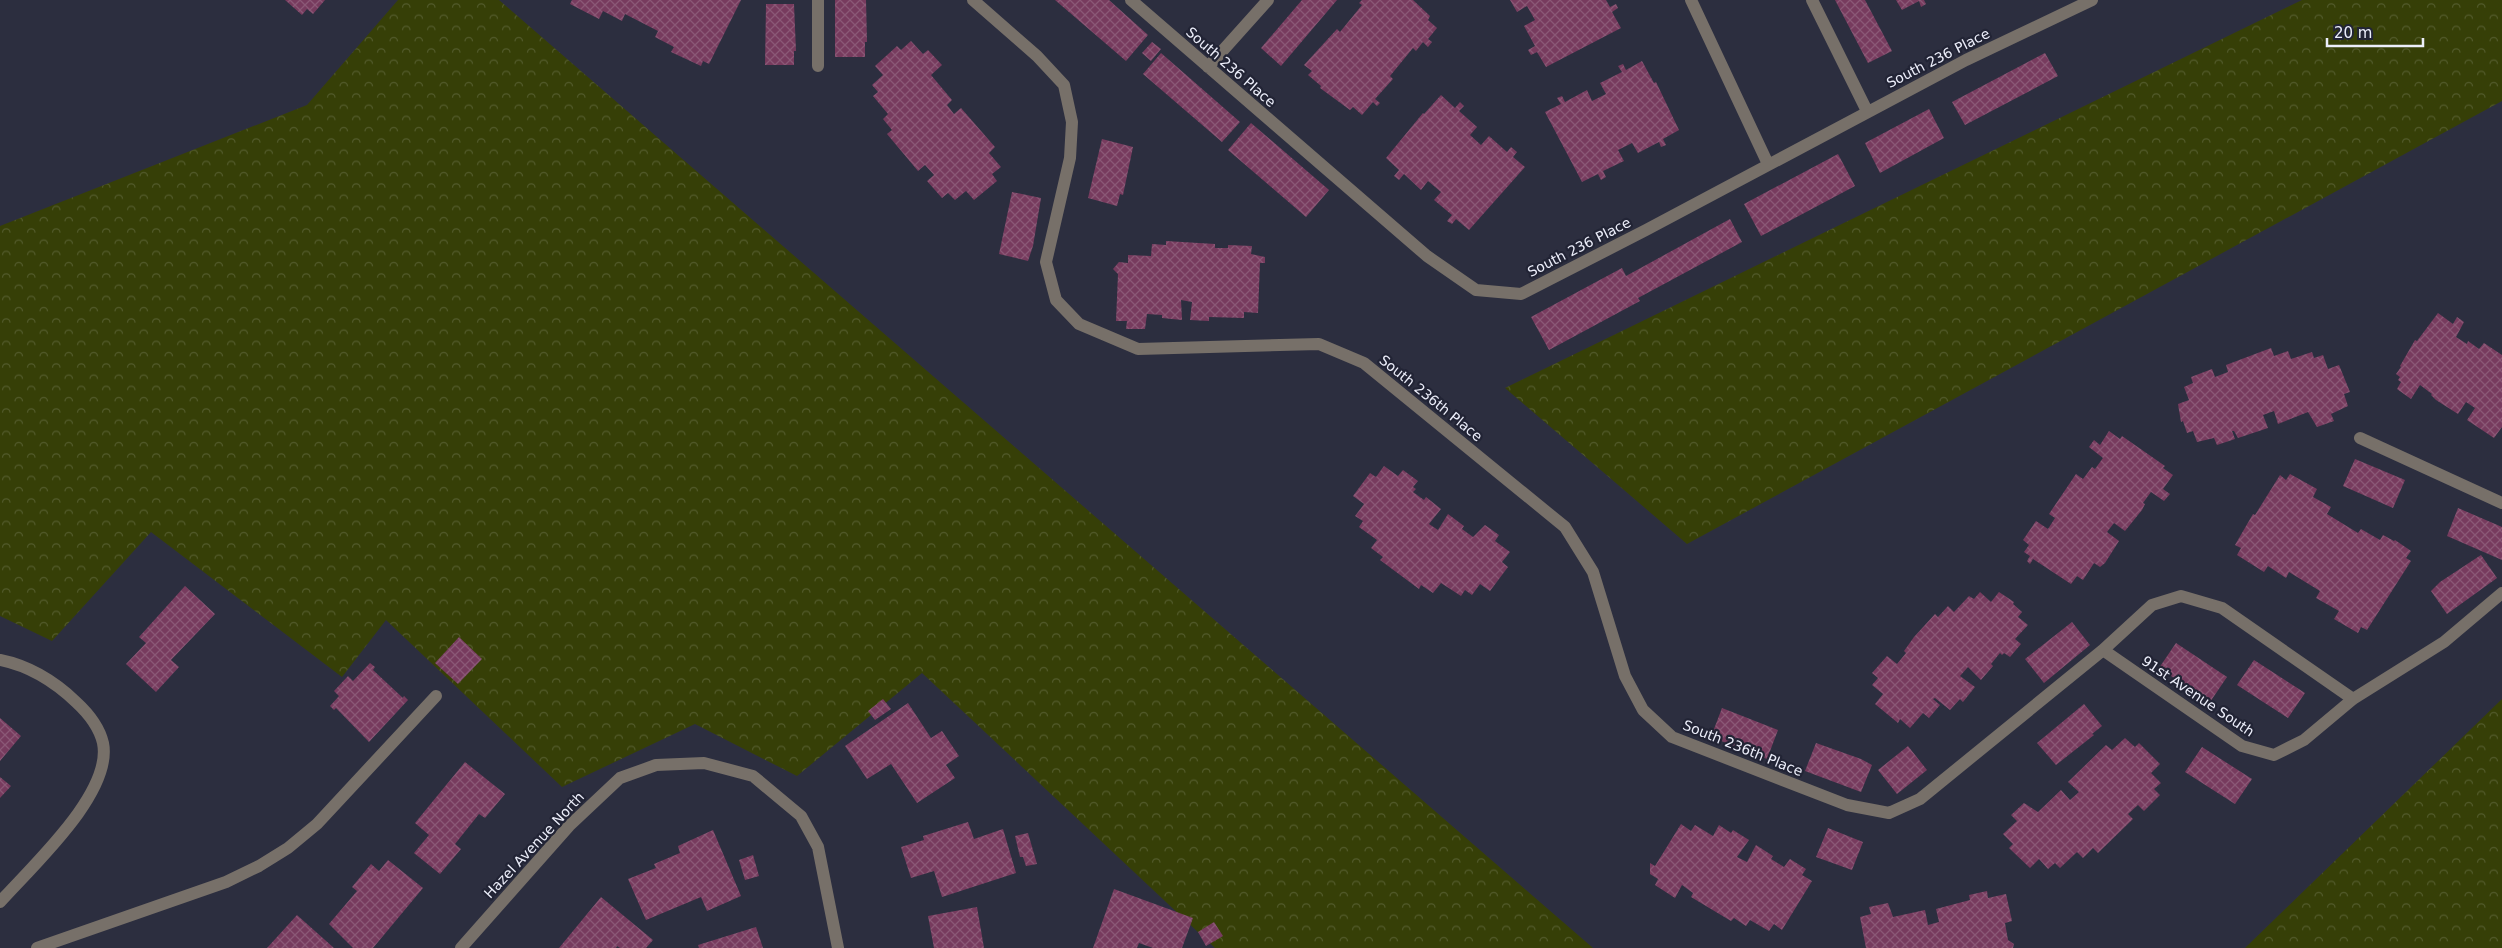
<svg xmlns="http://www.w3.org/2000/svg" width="2502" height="948" font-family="'DejaVu Sans',sans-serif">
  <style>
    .forest { fill: url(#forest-crowns) }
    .building { fill: url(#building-cross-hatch) }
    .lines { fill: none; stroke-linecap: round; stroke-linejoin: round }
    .minor { stroke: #777069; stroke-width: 12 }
    .labels { text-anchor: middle; stroke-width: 4.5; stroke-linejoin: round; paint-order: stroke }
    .street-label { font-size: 14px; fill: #eceefa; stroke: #222435 }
  </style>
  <defs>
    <pattern id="forest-crowns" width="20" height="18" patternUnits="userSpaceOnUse" patternTransform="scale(1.25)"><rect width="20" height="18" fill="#363f07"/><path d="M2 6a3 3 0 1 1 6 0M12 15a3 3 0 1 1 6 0" fill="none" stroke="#535b2c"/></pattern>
    <pattern id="building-cross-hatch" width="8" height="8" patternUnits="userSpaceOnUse" patternTransform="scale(1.25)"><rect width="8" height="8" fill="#773b5e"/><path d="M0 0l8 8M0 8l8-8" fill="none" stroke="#8a5876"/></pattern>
  </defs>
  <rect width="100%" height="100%" fill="#2c2e3f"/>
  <path class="forest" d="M 398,0 L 499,0 L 1593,948 L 1215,948 L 922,673 L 797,776 L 695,724 L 562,787 L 386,620 L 342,677 L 151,532 L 52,641 L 0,616 L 0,226 L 307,105 Z
    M 2302,0 L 2502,0 L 2502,101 L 1687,544 L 1505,388 Z
    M 2502,699 L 2502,948 L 2245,948 Z"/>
  <path class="building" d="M 285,0 L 325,0 L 313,14 L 307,9 L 302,15 Z
    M 572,0 L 741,0 L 709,64 L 703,61 L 701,66 L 671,52 L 674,47 L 655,37 L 658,31 L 625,14 L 622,21 L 603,11 L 599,19 L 570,4 Z
    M 835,0 L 866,0 L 867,42 L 865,42 L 865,57 L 835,57 Z
    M 1055,0 L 1109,0 L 1148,35 L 1126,61 Z
    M 1302,0 L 1337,0 L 1281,66 L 1261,48 Z
    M 1362,0 L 1413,0 L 1430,16 L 1428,20 L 1437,28 L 1428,39 L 1432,42 L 1428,47 L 1423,42 L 1416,51 L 1413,48 L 1390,76 L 1393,79 L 1375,99 L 1380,103 L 1377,106 L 1373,102 L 1362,115 L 1353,107 L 1350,110 L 1320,88 L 1321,86 L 1308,75 L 1312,71 L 1304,65 L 1337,29 L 1340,32 L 1362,5 L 1359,3 Z
    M 1510,0 L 1606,0 L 1610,7 L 1616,4 L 1618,8 L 1612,12 L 1621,28 L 1546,67 L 1537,52 L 1531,55 L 1528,50 L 1535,46 L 1524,26 L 1535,20 L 1527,6 L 1517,12 Z
    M 1835,0 L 1865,0 L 1892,51 L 1868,63 Z
    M 1896,0 L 1924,0 L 1926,4 L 1921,7 L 1919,1 L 1902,10 Z
    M 766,4 L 794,4 L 796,51 L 794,51 L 794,65 L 765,65 Z
    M 911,41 L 923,54 L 928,50 L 942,65 L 931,75 L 952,100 L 947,105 L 954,114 L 961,108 L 995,147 L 989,153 L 1001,167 L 992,174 L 997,181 L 974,200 L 966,191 L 955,200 L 948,193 L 942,198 L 927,181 L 934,175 L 925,165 L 918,171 L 887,134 L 892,130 L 883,119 L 888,114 L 873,96 L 878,92 L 872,85 L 883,75 L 875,66 L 897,46 L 901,50 Z
    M 1152,42 L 1161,49 L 1151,61 L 1142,53 Z
    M 1161,53 L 1240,122 L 1222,142 L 1143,74 Z
    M 2045,53 L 2058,76 L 1965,125 L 1952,102 Z
    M 1642,61 L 1654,83 L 1656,82 L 1679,130 L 1663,139 L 1666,145 L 1661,147 L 1659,142 L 1638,153 L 1632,143 L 1618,150 L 1624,161 L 1603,171 L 1606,177 L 1601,180 L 1598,174 L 1582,182 L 1545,112 L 1561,104 L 1557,98 L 1562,96 L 1565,102 L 1587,90 L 1592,101 L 1606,94 L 1600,83 L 1622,72 L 1618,66 L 1623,64 L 1626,70 Z
    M 1441,95 L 1455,108 L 1460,102 L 1464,106 L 1459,111 L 1477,127 L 1470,135 L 1481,145 L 1489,136 L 1507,152 L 1511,147 L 1517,152 L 1513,157 L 1525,167 L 1469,230 L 1456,219 L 1452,224 L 1447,221 L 1452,215 L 1434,200 L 1441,192 L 1428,181 L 1421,190 L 1404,174 L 1399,180 L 1394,176 L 1399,170 L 1386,158 L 1423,113 L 1424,114 Z
    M 1929,109 L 1944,138 L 1880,173 L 1865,143 Z
    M 1251,123 L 1329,190 L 1306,217 L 1228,150 Z
    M 1102,139 L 1133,147 L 1123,195 L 1120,194 L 1117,206 L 1088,198 Z
    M 1838,154 L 1855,186 L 1761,236 L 1744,204 Z
    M 1012,192 L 1041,198 L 1033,246 L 1028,261 L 999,254 Z
    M 1730,219 L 1742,242 L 1638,298 L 1640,301 L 1549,350 L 1531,317 L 1622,268 L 1626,276 Z
    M 1166,241 L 1215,244 L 1215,248 L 1228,248 L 1228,245 L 1252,246 L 1251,254 L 1265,257 L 1265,263 L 1260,263 L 1258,313 L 1244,312 L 1244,318 L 1209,317 L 1209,321 L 1190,320 L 1192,302 L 1181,300 L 1182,320 L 1162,318 L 1162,315 L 1147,314 L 1145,329 L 1126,329 L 1127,321 L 1116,321 L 1118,274 L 1113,269 L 1119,262 L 1128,263 L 1128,255 L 1151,256 L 1152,244 L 1166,245 Z
    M 2438,313 L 2453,324 L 2457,317 L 2464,322 L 2456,337 L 2467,344 L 2468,341 L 2479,349 L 2484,343 L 2502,355 L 2502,427 L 2494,438 L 2467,420 L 2475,408 L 2466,402 L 2458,414 L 2436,400 L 2431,395 L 2432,394 L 2420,385 L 2411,399 L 2397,389 L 2401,382 L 2398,380 L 2400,377 L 2396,374 L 2401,367 L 2400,366 L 2415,340 L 2417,341 Z
    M 2271,348 L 2274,356 L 2288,351 L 2291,359 L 2312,352 L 2314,358 L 2323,355 L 2328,369 L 2339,365 L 2350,392 L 2344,394 L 2348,406 L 2331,414 L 2334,421 L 2317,427 L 2308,412 L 2278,424 L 2274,411 L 2263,415 L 2268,428 L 2238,438 L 2234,431 L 2232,431 L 2235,439 L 2217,445 L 2214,438 L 2197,442 L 2193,431 L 2187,433 L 2183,421 L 2181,422 L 2178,404 L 2189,400 L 2184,387 L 2193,383 L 2191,377 L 2212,369 L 2215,377 L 2228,372 L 2226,365 Z
    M 2109,431 L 2120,439 L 2122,436 L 2165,466 L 2163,468 L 2173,475 L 2163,489 L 2170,494 L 2164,501 L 2151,492 L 2143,503 L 2145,504 L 2142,510 L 2125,531 L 2114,523 L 2107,532 L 2119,541 L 2105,563 L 2100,567 L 2094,563 L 2083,580 L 2077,576 L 2071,584 L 2033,559 L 2030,564 L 2027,561 L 2030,556 L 2024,552 L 2029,545 L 2023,540 L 2036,521 L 2048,529 L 2055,518 L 2049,514 L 2076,474 L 2083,479 L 2092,467 L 2095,469 L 2103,458 L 2089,447 L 2094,440 L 2100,445 Z
    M 2355,459 L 2405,480 L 2393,508 L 2343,486 Z
    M 1384,466 L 1398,476 L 1403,470 L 1418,481 L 1413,487 L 1416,489 L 1413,492 L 1424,500 L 1426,497 L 1441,509 L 1429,524 L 1438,530 L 1448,514 L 1464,526 L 1462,529 L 1473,537 L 1485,525 L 1499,535 L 1495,541 L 1510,552 L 1502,562 L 1508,567 L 1490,591 L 1480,584 L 1472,595 L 1465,590 L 1461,596 L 1441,583 L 1433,593 L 1421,585 L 1419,589 L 1380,560 L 1383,557 L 1371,548 L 1377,540 L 1359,527 L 1363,521 L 1355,516 L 1364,504 L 1353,496 L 1370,473 L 1376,477 Z
    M 2290,474 L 2317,489 L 2313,497 L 2331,507 L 2327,514 L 2358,533 L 2361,529 L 2380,540 L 2383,535 L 2394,541 L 2395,540 L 2411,551 L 2406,558 L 2411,561 L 2367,630 L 2361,627 L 2358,633 L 2334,619 L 2339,611 L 2316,598 L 2320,591 L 2289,572 L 2286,578 L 2268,566 L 2264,572 L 2237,555 L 2241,548 L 2235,545 L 2253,514 L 2255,515 L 2280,475 L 2286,480 Z
    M 2458,508 L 2502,527 L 2502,560 L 2447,536 Z
    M 2481,555 L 2497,578 L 2447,614 L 2431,591 L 2440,582 Z
    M 185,586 L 215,614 L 171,660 L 179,667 L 156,692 L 126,664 L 146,643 L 139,637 Z
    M 1980,592 L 1991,602 L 1999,592 L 2014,602 L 2013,604 L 2022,612 L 2018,617 L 2028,625 L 2015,639 L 2021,644 L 2010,657 L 2004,653 L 2002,655 L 2000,653 L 1991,664 L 1993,666 L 1981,680 L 1968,667 L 1960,676 L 1975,687 L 1963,702 L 1960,699 L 1950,710 L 1935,698 L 1933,699 L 1940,705 L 1929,718 L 1923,713 L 1910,728 L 1900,719 L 1898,723 L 1875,704 L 1883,694 L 1872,685 L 1878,678 L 1872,673 L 1887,656 L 1897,664 L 1906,653 L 1904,651 L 1914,637 L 1935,614 L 1938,617 L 1948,606 L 1954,612 L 1969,596 L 1974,599 Z
    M 2072,622 L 2090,645 L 2044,683 L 2025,659 Z
    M 459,637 L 482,659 L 458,684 L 435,663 Z
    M 2176,643 L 2227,677 L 2210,702 L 2159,668 Z
    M 2254,660 L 2305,693 L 2288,718 L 2237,685 Z
    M 370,663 L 375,667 L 373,670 L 403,698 L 404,696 L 408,700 L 369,742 L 336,708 L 334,710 L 330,706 L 339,696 L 334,691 L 348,676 L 353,681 Z
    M 883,699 L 891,709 L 875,720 L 868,711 Z
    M 908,703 L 931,738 L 942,731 L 959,756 L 946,765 L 955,778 L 917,803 L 891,764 L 867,779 L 845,746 Z
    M 2084,704 L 2102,726 L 2092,734 L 2094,735 L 2056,765 L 2037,743 Z
    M 1722,708 L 1778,730 L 1767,759 L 1711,737 Z
    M 0,718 L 21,736 L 0,761 Z
    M 2125,738 L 2135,747 L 2139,743 L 2160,764 L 2151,773 L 2161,783 L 2154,789 L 2160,795 L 2144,811 L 2138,805 L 2128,814 L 2133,819 L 2098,853 L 2093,848 L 2083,858 L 2077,852 L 2060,868 L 2055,863 L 2048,869 L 2039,859 L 2030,868 L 2009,848 L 2013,844 L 2003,834 L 2017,821 L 2011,815 L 2024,803 L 2038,812 L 2061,790 L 2070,800 L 2079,792 L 2068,782 L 2106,745 L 2112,750 Z
    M 1816,743 L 1861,759 L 1872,765 L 1861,792 L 1805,771 Z
    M 1908,746 L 1927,770 L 1897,794 L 1878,770 Z
    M 2202,747 L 2252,779 L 2235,804 L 2185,772 Z
    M 465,762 L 505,794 L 485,818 L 479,814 L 455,844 L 461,849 L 440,874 L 414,853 L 429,835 L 415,823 Z
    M 0,777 L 11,786 L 0,798 Z
    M 968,822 L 974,839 L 1003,829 L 1016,873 L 942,897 L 934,871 L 911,878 L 901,847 L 924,840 L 923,836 Z
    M 1681,824 L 1691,831 L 1695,825 L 1713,836 L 1719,825 L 1731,833 L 1733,830 L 1749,840 L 1737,857 L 1747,862 L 1756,845 L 1773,856 L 1771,859 L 1784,867 L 1790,859 L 1806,869 L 1802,875 L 1812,881 L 1782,930 L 1774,924 L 1769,931 L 1750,920 L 1746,926 L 1734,918 L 1731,921 L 1691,897 L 1693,893 L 1682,885 L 1675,898 L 1655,885 L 1658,879 L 1650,874 L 1650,863 L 1655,866 Z
    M 1828,828 L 1863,842 L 1852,870 L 1816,857 Z
    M 713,830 L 741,896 L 707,911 L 701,897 L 646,920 L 628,879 L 656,868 L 654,864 L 680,853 L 678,846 Z
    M 1028,833 L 1037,864 L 1026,866 L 1023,857 L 1020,857 L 1015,836 Z
    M 753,855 L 759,876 L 745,880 L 739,860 Z
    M 388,860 L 423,888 L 373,948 L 353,948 L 329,924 L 357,891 L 352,887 L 371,864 L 379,871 Z
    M 1114,889 L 1193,918 L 1182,948 L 1153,948 L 1139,943 L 1137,948 L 1093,948 Z
    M 1987,891 L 1988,898 L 2006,894 L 2012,921 L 2005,923 L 2008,940 L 2014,944 L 2013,948 L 1866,948 L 1860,917 L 1871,914 L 1869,907 L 1888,903 L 1893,917 L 1925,910 L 1928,925 L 1939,922 L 1936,909 L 1970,900 L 1969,895 Z
    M 601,897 L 653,940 L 646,948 L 620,948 L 617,946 L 616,948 L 559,948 Z
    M 977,907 L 984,948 L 934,948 L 928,916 Z
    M 297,915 L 334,948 L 267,948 Z
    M 1214,922 L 1223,936 L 1206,946 L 1198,932 Z
    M 756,927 L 763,948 L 699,948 L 698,945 Z"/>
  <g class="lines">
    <path class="minor" d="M 973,0 L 1037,56 L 1064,85 L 1072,122 L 1070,158 L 1046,262 L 1056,300 L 1079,324 L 1138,349 L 1319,344 L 1364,363 L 1565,527 L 1593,572 L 1625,676 L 1643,710 L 1672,737 L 1847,805 L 1889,813 L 1920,799 L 2103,650 L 2242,746 L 2274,755 L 2304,740 L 2353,699 L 2444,642 L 2502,593
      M 1131,0 L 1427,256 L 1476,290 L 1521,294 L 1646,230 L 1966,60 L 2092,0
      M 1691,0 L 1768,164
      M 1812,0 L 1867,111
      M 818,66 L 818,0
      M 1208,67 L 1268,0
      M 2360,438 L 2502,503
      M 2103,650 L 2152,605 L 2181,596 L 2222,608 L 2353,699
      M 0,660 C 30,666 54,681 76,702 C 88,713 99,726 103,743 C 113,793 32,866 0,902
      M 37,948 L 226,882 L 259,866 L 288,848 L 317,824 L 436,696
      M 461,948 L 569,826 L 620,778 L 656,765 L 704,763 L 753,776 L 801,816 L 818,847 L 838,948"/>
  </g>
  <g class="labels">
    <g class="street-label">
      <text transform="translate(1938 58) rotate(-27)" y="5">South 236 Place</text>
      <text transform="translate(1231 67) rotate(41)" y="5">South 236 Place</text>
      <text transform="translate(1579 247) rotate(-27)" y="5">South 236 Place</text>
      <text transform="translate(1431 398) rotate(39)" y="5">South 236th Place</text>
      <text transform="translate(2198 696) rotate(34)" y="5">91st Avenue South</text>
      <text transform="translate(1743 748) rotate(22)" y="5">South 236th Place</text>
      <text transform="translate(534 845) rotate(-47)" y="5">Hazel Avenue North</text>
    </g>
  </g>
  <path d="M2327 38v8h96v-8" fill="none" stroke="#eceefa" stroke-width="2.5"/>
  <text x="2334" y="38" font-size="15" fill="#eceefa" stroke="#222435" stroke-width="4" paint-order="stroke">20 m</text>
</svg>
